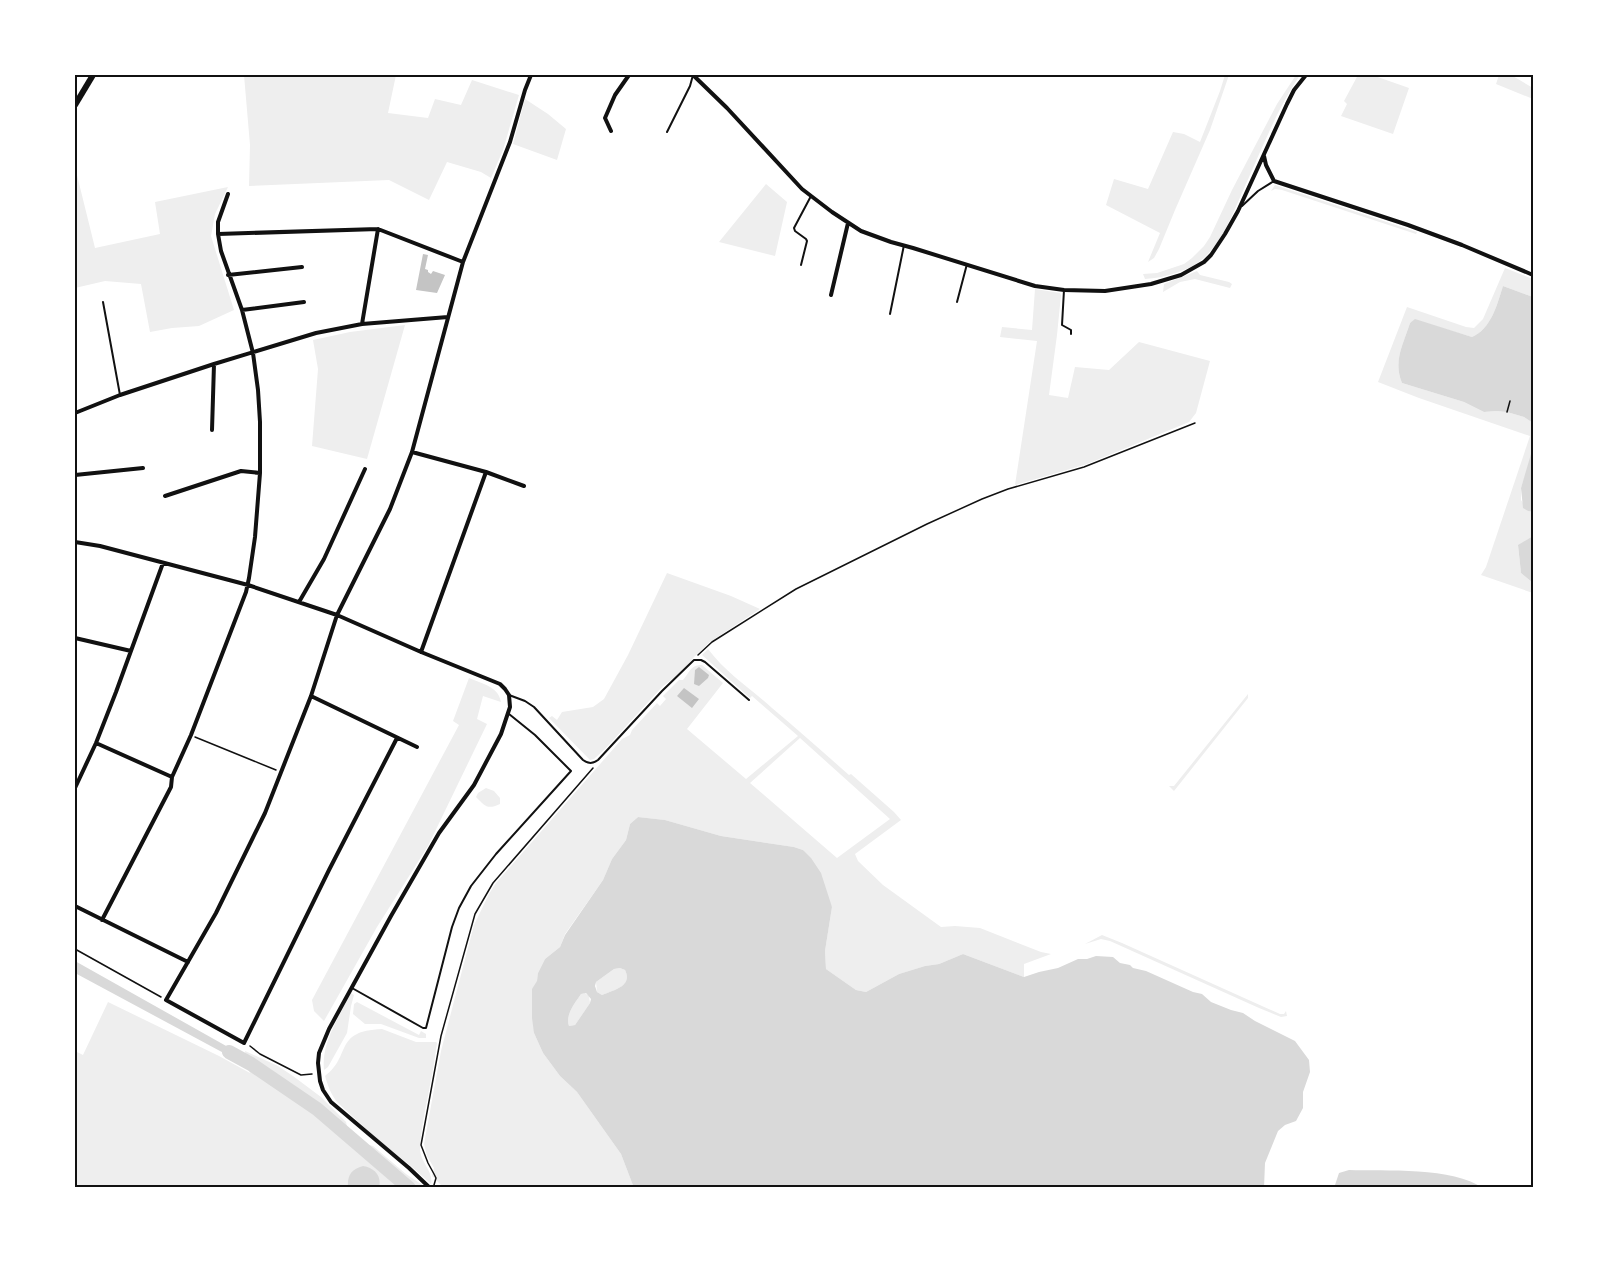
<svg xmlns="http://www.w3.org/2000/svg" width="1608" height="1263" font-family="Georgia,serif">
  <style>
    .green { fill: #eee; fill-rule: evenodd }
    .water { fill: #d9d9d9; fill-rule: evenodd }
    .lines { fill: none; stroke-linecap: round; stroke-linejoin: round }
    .river { stroke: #d9d9d9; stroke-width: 14 }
    .building { fill: #c4c4c4 }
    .path { stroke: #111; stroke-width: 1.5 }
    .service { stroke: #111; stroke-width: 2 }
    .minor { stroke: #111; stroke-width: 4 }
    .secondary { stroke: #111; stroke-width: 6 }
    .neatline { fill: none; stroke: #111; stroke-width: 2 }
  </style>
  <rect width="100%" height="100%" fill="#fff"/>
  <path class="green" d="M 244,75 L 396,75 L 388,113 L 428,118 L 435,99 L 461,105 L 472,80 L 519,95 L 503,150 L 491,178 L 481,172 L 447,162 L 429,200 L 389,180 L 249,186 L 250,145 Z
    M 1225,75 L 1229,75 L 1210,130 L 1175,210 L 1159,249 L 1154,258 L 1148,262 L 1160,233 L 1106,205 L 1114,179 L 1148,189 L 1173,132 L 1184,134 L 1200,142 L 1220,91 Z
    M 1296,75 L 1300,75 C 1275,112 1260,154 1241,195 C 1232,216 1222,241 1204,258 C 1189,271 1164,278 1145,279 L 1143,274 L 1157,273 L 1184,264 L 1192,258 L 1204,246 L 1210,237 L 1232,190 L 1277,104 Z
    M 1358,75 L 1372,75 L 1409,88 L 1393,134 L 1341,116 L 1347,104 L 1344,101 Z
    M 1499,75 L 1511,75 L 1533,88 L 1533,99 L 1496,84 Z
    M 525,99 L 548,114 L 566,129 L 557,160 L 513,144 Z
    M 75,167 L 95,248 L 160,234 L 155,202 L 228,187 L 215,214 L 211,236 L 234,310 L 199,326 L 172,328 L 150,332 L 141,284 L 105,281 L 75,288 Z
    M 766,184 L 787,202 L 775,256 L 719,242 Z
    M 1275,185 L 1417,232 L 1416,234 L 1282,190 L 1275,189 L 1271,191 Z
    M 1505,268 L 1533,279 L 1533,297 L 1503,286 C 1497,305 1491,329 1472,337 L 1415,320 L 1410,323 C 1403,345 1393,361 1402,383 L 1464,402 L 1484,412 L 1496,411 L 1507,412 L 1524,417 L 1533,423 L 1533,452 L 1521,488 L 1521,500 L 1528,511 L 1533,512 L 1533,536 L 1518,546 L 1521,573 L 1533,583 L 1533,593 L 1481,575 L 1486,567 L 1530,436 L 1419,398 L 1378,382 L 1407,307 L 1466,327 L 1474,328 L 1483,319 Z
    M 1197,271 L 1200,275 L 1229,282 L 1232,284 L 1230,288 L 1195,279 L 1180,282 L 1163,292 L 1164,284 Z
    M 1035,289 L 1060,293 L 1061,295 L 1057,335 L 1049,395 L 1068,398 L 1075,367 L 1109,370 L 1139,342 L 1210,361 L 1196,413 L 1189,422 L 1087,464 L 1015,485 L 1037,341 L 1000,337 L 1002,327 L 1032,330 Z
    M 405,325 L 367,459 L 312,446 L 318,369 L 313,340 L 350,332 Z
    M 667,573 L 731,596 L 760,609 L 710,642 L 694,657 L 681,673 L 663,686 L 605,749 L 594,759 L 590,760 L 549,718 L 552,716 L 557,720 L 562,712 L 593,707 L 604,699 L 628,655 Z
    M 708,649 C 726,673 750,688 772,708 C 798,730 823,752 849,775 L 851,774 L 894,812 L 901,820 L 855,854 L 858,861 L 883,885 L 941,927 L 955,926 L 980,928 L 1041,952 L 1051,954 L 1024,964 L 1024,977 L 963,954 L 939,964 L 925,966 L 899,974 L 866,992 L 856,990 L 826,969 L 825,951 L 832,907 L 803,850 L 794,847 L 721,836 L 665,820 L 638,817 L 630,824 L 626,840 L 612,859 L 603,880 L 565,934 L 560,947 L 545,959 L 538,973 L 534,1033 L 543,1053 L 560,1076 L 577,1092 L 621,1154 L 634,1188 L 444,1188 L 432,1176 L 434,1168 L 427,1156 L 424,1144 L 441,1051 L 474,925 L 489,894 L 496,883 L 622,739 L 630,735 L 632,730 L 657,703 L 660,706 L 666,699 L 663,696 L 679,680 L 683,680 C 689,673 691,664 702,665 L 723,683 L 687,729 L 746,779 L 798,736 L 752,696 L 750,698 L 702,655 ZM 800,738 L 890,819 L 837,858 L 750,783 Z
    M 469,678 C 482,684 498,686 501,702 L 483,696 L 477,719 L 487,724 L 428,846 L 377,927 L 324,1021 L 314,1011 L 312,1000 L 459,725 L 453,721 Z
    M 1248,694 L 1248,698 L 1174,791 L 1169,786 L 1174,786 Z
    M 486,788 L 494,791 L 500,798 L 500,804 C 487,810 485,806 476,797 L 478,793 Z
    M 1102,935 L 1122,943 L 1280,1014 L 1284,1014 L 1286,1011 L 1287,1016 L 1281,1017 L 1259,1008 L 1110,941 L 1101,939 L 1085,944 Z
    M 620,968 L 625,970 C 633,986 614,990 602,995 L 597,992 L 596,982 L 614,969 Z
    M 351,993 L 354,995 L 351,1006 L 347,1033 L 328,1067 L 324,1070 C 321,1043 339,1017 351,993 Z
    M 585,993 L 589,996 L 590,1003 L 575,1025 L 569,1026 C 565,1015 575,1003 581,994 Z
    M 108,1002 L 219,1056 L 250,1073 L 247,1067 L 245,1051 L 278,1066 L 293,1076 L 321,1097 L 346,1122 L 348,1131 L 362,1143 L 373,1146 L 406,1174 L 427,1188 L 75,1188 L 75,1051 L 83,1055 Z
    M 357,1002 L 419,1035 L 421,1031 L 426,1034 L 426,1038 L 419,1038 L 381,1024 L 365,1024 L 353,1014 L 354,1004 Z
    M 382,1029 L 416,1042 L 436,1042 L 437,1043 C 435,1057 433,1071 430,1085 C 426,1107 421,1127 420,1149 C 420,1162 434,1172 431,1184 L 412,1167 L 377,1139 L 338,1103 C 331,1095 328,1086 325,1076 C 352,1056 333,1031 382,1029 Z"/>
  <path class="water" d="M 1503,286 L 1533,297 L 1533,423 L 1524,417 L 1507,412 L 1496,411 L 1484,412 L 1464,402 L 1402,383 C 1393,361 1403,345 1410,323 L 1415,319 L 1472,337 C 1491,329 1497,305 1503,286 Z
    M 1533,452 L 1533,512 L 1528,511 L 1523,508 L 1521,488 L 1531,454 Z
    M 1533,536 L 1533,583 L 1521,573 L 1518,545 Z
    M 638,817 L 665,820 L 721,836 L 794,847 L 803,850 L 811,858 L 821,873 L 832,907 L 825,951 L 826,969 L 856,990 L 866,992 L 899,974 L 925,966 L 939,964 L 963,954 L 1024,977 L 1039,972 L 1058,968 L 1078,959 L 1087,959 L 1096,956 L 1113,957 L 1120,963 L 1130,965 L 1133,968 L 1146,971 L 1193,992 L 1202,994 L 1211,1002 L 1231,1010 L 1243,1013 L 1255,1021 L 1295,1041 L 1309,1060 L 1310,1072 L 1303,1092 L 1303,1108 L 1296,1121 L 1285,1125 L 1278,1131 L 1265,1163 L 1264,1188 L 634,1188 L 621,1154 L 577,1092 L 560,1076 L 543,1053 L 534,1033 L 532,1018 L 532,989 L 537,981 L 538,973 L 545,959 L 560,947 L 565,935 L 603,880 L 612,859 L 626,840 L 630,824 ZM 620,968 L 625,970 C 633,986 614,990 602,995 L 597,992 L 595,986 L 596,982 L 614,969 ZM 586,993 L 591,999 L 590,1003 L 575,1025 L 569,1026 C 565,1015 575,1003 581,994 Z
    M 75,961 L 244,1056 L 246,1065 L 75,973 Z
    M 363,1166 C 375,1168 382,1176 379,1188 L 348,1188 C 347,1176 351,1169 363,1166 Z
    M 1349,1170 C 1383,1171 1455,1167 1482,1188 L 1334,1188 L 1339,1173 Z"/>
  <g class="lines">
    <path class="river" d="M 229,1052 L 251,1064 L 317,1109 L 409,1188"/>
  </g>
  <path class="building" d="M 423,254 L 428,255 L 425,269 L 428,270 L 428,272 L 431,274 L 433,271 L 445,275 L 437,293 L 416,290 Z
    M 699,667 L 709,675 L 708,678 L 699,686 L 694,684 L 695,670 Z
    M 684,688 L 699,699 L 692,708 L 677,696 Z"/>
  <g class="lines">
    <path class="path" d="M 1507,412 L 1510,401
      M 698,655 L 712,642 L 796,589 L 927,524 L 982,499 L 1008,489 L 1084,467 L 1195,423
      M 195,737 L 276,770
      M 75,949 L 161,997
      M 250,1046 L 260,1054 L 301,1075 L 312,1074
      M 434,1185 L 436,1178 L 434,1174 L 428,1163 L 421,1145 L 441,1036 L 475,914 L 493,883 L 593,768"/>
    <path class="service" d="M 667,132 L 690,86 L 693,75
      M 1242,206 L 1258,191 L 1274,181
      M 801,265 L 807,241 L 806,239 L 795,231 L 794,228 L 811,196
      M 1064,290 L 1062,325 L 1071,330 L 1071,334
      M 103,302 L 120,395
      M 957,302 L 967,264
      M 890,314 L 904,245
      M 509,695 L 525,701 L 534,707 L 583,760 C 589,764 592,764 598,760 L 662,691 L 694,660 L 701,660 L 705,662 L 749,700
      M 352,988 L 423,1028 L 426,1028 L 452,927 L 459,908 L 471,886 L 496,854 L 571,771 L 535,735 L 509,714
      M 75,1029 L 76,1028"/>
    <path class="minor" d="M 693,75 L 727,108 L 802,189 L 832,212 L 861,231 L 891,242 L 913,248 L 1035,286 L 1064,290 L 1105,291 L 1151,284 L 1181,275 L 1204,262 L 1211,255 L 1225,234 L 1238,211 L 1287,104 L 1294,90 L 1306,75
      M 611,131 L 605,118 L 615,95 L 629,75
      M 1264,156 L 1266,165 L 1274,181 L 1408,225 L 1462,245 L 1533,275
      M 218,234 L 378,229 L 463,262
      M 228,275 L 302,267
      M 831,295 L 848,223
      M 242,310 L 304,302
      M 362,324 L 378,229
      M 75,413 L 120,395 L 214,364 L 316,333 L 362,324 L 448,317
      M 212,430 L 214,364
      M 412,452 L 486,472 L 524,486
      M 75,475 L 143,468
      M 165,496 L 241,471 L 260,473
      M 75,542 L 100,546 L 248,585 L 337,615 L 421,652 L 500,684 L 505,689 L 509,695 L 510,707 L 501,734 L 474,785 L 439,833 L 391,916 L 329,1029 L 319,1053 L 318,1063 L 320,1081 L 323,1090 L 331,1102 L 409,1168 L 430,1188
      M 299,602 L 324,559 L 365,469
      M 75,638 L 131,651
      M 421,652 L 486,472
      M 311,696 L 417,747
      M 397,738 L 329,870 L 244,1043 L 166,1000 L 216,913 L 265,813 L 311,696 L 337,615 L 390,509 L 412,452 L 463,262 L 510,142 L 525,90 L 531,75
      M 96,743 L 172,777
      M 75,788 L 96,743 L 116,692 L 163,563
      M 75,906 L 188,962
      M 102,920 L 171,787 L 172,777 L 191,735 L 246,592 L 249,578 L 255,537 L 260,473 L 260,422 L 258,390 L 253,353 L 242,310 L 221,251 L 218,234 L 218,222 L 228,194"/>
    <path class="secondary" d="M 75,105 L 93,75"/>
  </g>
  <rect width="1608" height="1263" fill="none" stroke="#ffffff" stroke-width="153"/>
  <rect x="76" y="76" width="1456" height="1110" class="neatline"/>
</svg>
